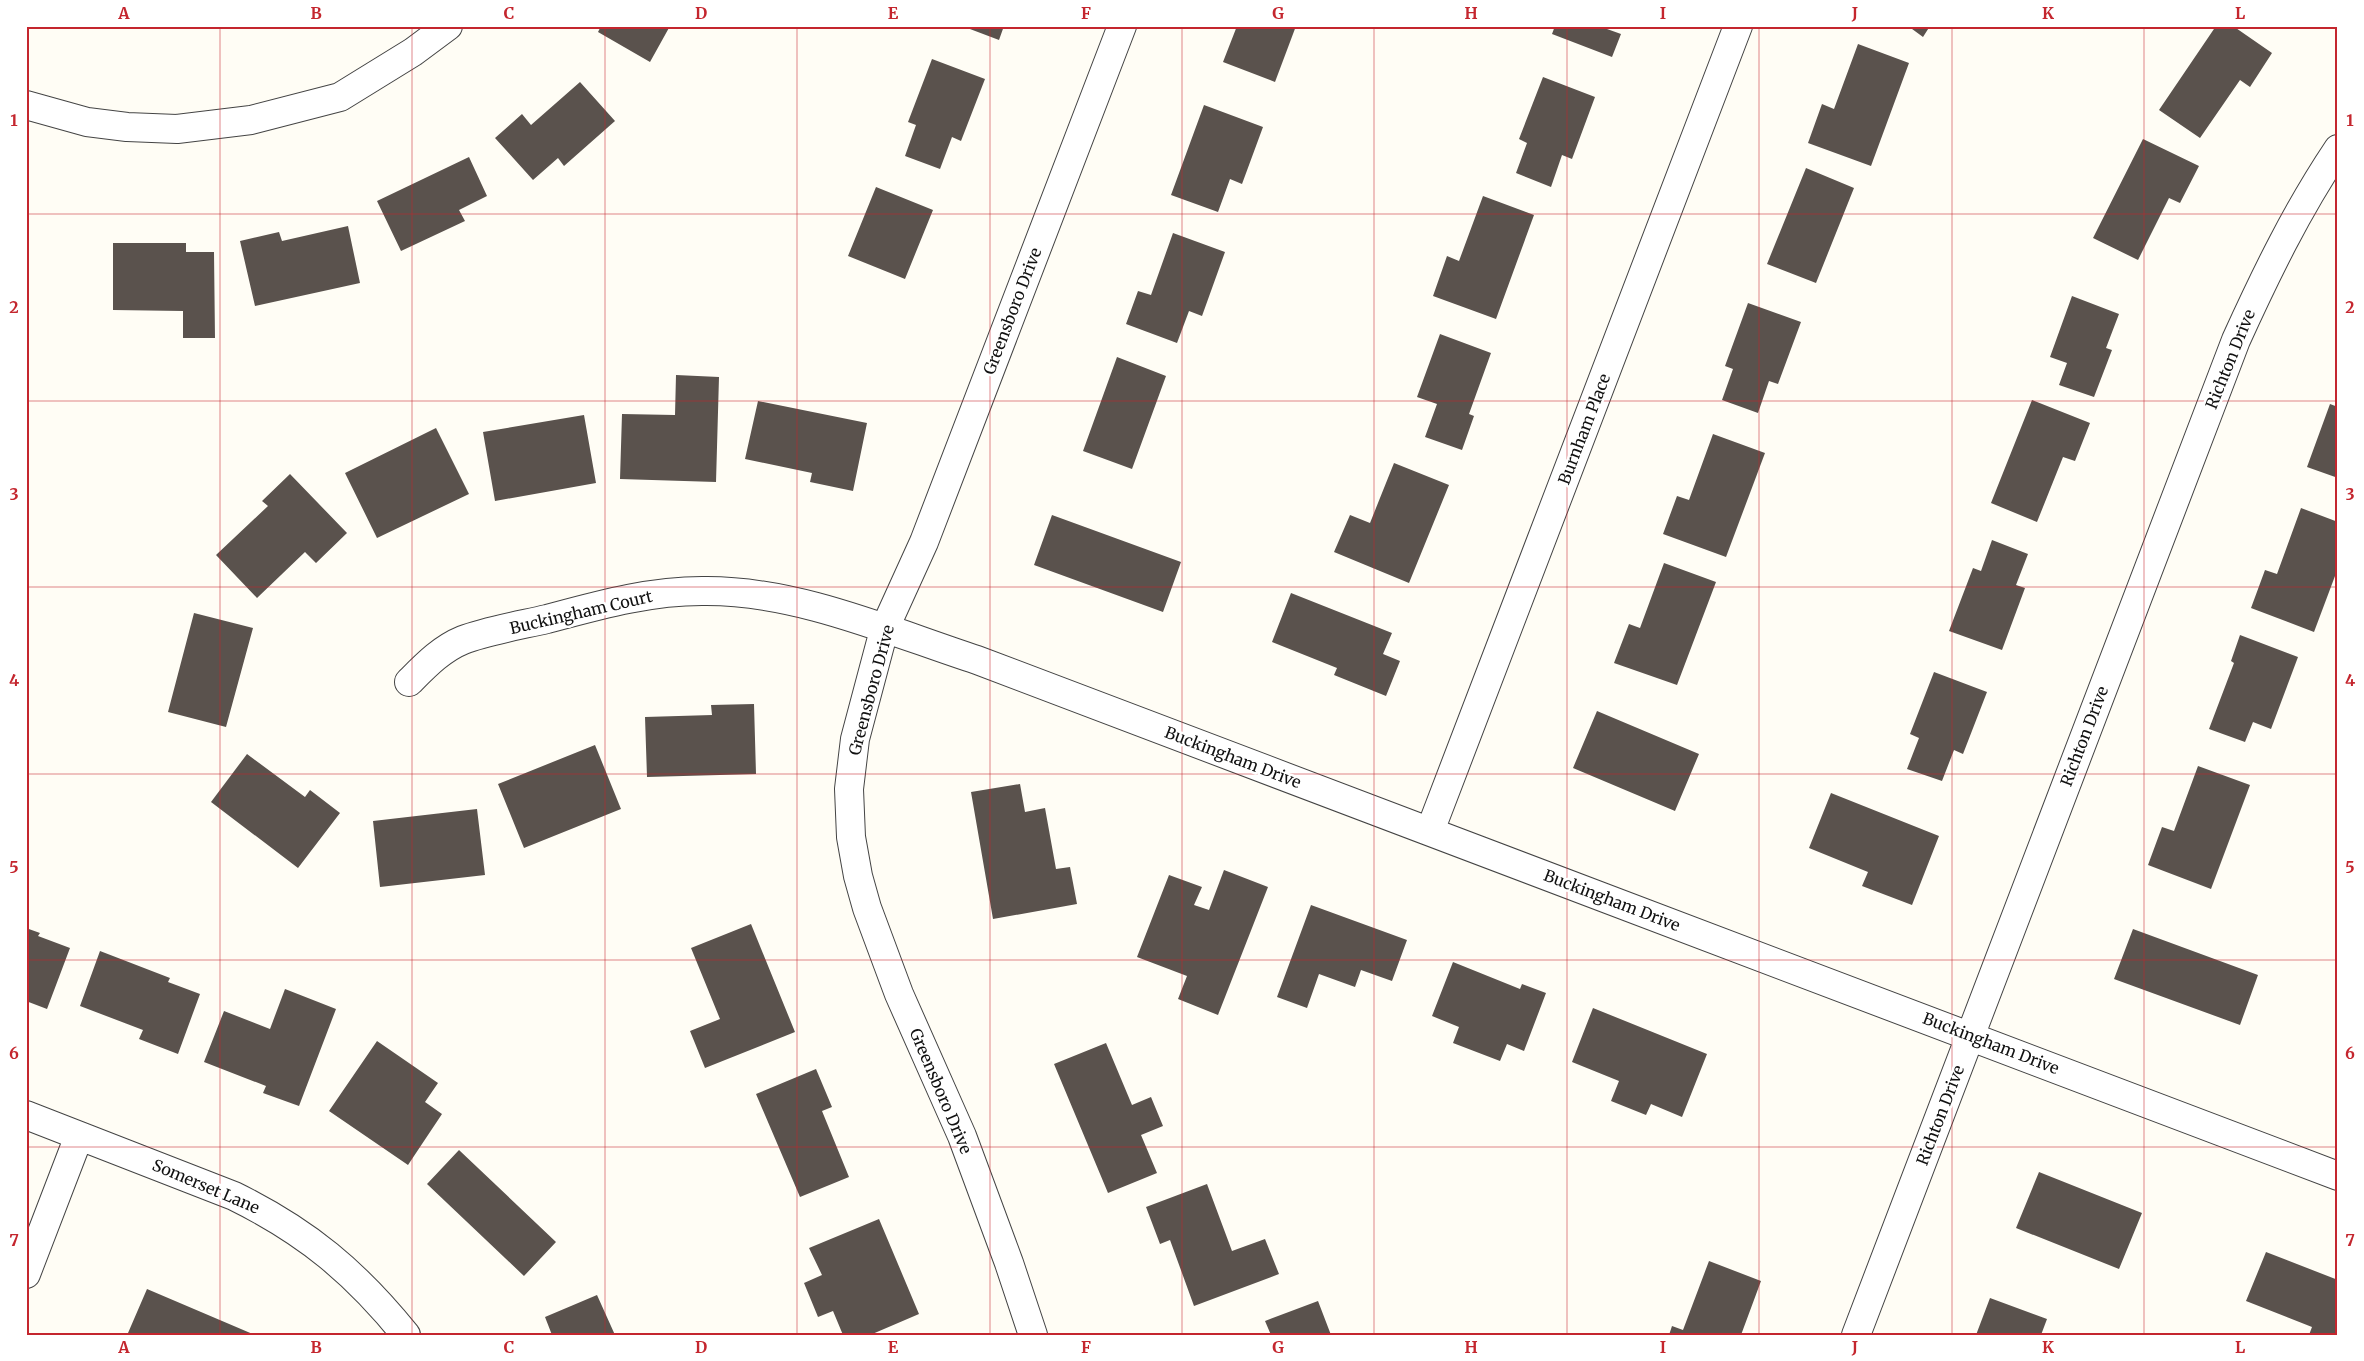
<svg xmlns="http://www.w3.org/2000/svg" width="2364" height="1361" font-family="Merriweather,serif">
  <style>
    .building { fill: #5a524d }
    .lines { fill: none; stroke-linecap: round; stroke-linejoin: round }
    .minor-casing { stroke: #444; stroke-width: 30 }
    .minor { stroke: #fff; stroke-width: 28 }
    .grid { fill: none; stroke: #c4262e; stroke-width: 1; stroke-opacity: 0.55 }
    .labels { text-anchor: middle; stroke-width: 5; stroke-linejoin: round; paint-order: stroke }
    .street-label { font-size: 16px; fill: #111; stroke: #fff }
    .neatline { fill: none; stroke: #c4262e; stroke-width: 2 }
    .grid-label { font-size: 16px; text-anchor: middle; font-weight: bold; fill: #c4262e }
  </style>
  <rect width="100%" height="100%" fill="#fffdf5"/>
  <path class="building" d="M 601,26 L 670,26 L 650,62 L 598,32 Z
    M 962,26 L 1004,26 L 999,40 Z
    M 1237,26 L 1296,26 L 1275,82 L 1223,62 Z
    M 1555,26 L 1608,26 L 1607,29 L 1621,34 L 1612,57 L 1552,34 Z
    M 1908,26 L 1930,26 L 1923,37 Z
    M 2216,26 L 2233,26 L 2272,53 L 2250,87 L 2240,80 L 2200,138 L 2159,110 Z
    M 1858,44 L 1909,63 L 1871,166 L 1808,143 L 1822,104 L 1834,109 Z
    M 932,59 L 985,79 L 961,141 L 952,137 L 940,169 L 905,156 L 916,125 L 908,122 Z
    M 1543,77 L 1595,97 L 1572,159 L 1562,155 L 1551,187 L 1516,173 L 1527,143 L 1519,139 Z
    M 580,82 L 615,121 L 564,166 L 558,158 L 533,180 L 495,138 L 522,114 L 531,125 Z
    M 1204,105 L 1263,127 L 1242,184 L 1230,179 L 1218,212 L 1171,195 Z
    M 2143,139 L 2199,166 L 2180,203 L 2169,198 L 2138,260 L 2093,238 Z
    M 469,157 L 487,196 L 459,210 L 465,221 L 401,251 L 377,201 Z
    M 1806,168 L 1854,188 L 1816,283 L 1767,264 Z
    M 876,187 L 933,210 L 905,279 L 848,256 Z
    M 1483,196 L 1534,215 L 1496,319 L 1433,296 L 1447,256 L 1459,261 Z
    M 348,226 L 360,283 L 255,306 L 240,241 L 279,232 L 282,241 Z
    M 1173,233 L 1225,252 L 1202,316 L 1189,311 L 1177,343 L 1126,324 L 1138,291 L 1151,295 Z
    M 113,243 L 186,243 L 186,252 L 214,252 L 215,338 L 183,338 L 183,311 L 113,310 Z
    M 2072,296 L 2119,314 L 2106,348 L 2112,350 L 2094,397 L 2059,385 L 2067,363 L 2050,357 Z
    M 1748,303 L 1801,322 L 1778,384 L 1769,381 L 1758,413 L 1722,400 L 1733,369 L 1725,366 Z
    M 1440,334 L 1491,353 L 1469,414 L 1474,416 L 1462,450 L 1425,437 L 1437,404 L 1417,397 Z
    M 1117,357 L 1166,376 L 1132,469 L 1083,451 Z
    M 676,375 L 719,377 L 716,482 L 620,479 L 622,414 L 675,415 Z
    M 2032,400 L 2090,423 L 2075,461 L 2063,457 L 2037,522 L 1991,503 Z
    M 758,401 L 867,423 L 853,491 L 810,482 L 812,473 L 745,459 Z
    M 2330,404 L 2338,407 L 2338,478 L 2307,467 Z
    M 584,415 L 596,483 L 495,501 L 483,432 Z
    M 436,428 L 469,494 L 377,538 L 345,473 Z
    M 1713,434 L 1765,453 L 1726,557 L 1663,534 L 1677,496 L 1689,500 Z
    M 1394,463 L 1449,485 L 1409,583 L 1334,552 L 1350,515 L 1370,523 Z
    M 290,474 L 347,533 L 316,563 L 305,552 L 257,598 L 216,555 L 268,506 L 262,501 Z
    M 2301,508 L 2338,522 L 2338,568 L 2314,632 L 2251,608 L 2265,570 L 2277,574 Z
    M 1052,515 L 1181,562 L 1163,612 L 1034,565 Z
    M 1992,540 L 2028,554 L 2016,585 L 2025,588 L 2002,650 L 1949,631 L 1973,568 L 1981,571 Z
    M 1664,563 L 1716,582 L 1677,685 L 1614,663 L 1629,624 L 1640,628 Z
    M 1291,593 L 1392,633 L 1383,654 L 1400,661 L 1386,696 L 1334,675 L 1337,668 L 1272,642 Z
    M 194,613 L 253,628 L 226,727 L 168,712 Z
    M 2240,635 L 2298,657 L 2271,729 L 2253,722 L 2245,742 L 2209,729 L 2234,663 L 2231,661 Z
    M 1934,672 L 1987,692 L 1963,754 L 1954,750 L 1942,781 L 1907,769 L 1919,738 L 1910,734 Z
    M 754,704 L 756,774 L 647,777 L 645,717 L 712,715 L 711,705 Z
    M 1597,711 L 1699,754 L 1675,811 L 1573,768 Z
    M 595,745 L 621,809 L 524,848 L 498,784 Z
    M 247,754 L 305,797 L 310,790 L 340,813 L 298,868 L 211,802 Z
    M 2198,766 L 2250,785 L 2211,889 L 2148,865 L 2162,827 L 2174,831 Z
    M 1020,784 L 1025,812 L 1045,808 L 1056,869 L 1070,867 L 1077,904 L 993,919 L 971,792 Z
    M 1831,793 L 1939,836 L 1912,905 L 1862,886 L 1868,872 L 1809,848 Z
    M 477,809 L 485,875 L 380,887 L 373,821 Z
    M 1224,870 L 1268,887 L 1218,1015 L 1178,999 L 1187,976 L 1137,957 L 1169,875 L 1202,887 L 1194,905 L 1209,910 Z
    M 1311,905 L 1407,940 L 1392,981 L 1361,970 L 1355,987 L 1319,974 L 1307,1008 L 1277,997 Z
    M 751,924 L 795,1032 L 705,1068 L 690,1031 L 720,1019 L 691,948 Z
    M 26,928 L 40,933 L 38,936 L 70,948 L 47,1009 L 26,1001 Z
    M 2133,929 L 2258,975 L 2240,1025 L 2114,979 Z
    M 100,951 L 170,978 L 168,982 L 200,994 L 178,1054 L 139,1039 L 143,1030 L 80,1006 Z
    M 1453,962 L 1520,989 L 1522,984 L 1546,993 L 1524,1051 L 1507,1044 L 1500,1061 L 1453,1043 L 1459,1027 L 1432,1016 Z
    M 285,989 L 336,1009 L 299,1106 L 263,1093 L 266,1086 L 204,1062 L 224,1011 L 270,1029 Z
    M 1593,1008 L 1707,1054 L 1682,1117 L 1651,1104 L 1646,1115 L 1611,1101 L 1619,1081 L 1572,1062 Z
    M 377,1041 L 438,1083 L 425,1102 L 442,1114 L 408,1165 L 329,1111 Z
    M 1106,1043 L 1132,1105 L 1151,1097 L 1163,1126 L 1141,1135 L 1157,1173 L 1108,1193 L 1054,1064 Z
    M 816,1069 L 832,1107 L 822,1111 L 849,1177 L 800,1197 L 756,1094 Z
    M 459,1150 L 556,1242 L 524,1276 L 427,1184 Z
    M 2039,1172 L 2142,1213 L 2119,1269 L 2016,1228 Z
    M 1207,1184 L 1232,1251 L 1265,1239 L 1279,1274 L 1194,1306 L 1170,1240 L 1160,1244 L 1146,1207 Z
    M 879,1219 L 919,1314 L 870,1335 L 843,1335 L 833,1311 L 818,1317 L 804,1283 L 822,1275 L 809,1248 Z
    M 2266,1252 L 2338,1280 L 2338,1335 L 2309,1335 L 2312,1327 L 2246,1301 Z
    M 1709,1261 L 1761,1281 L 1741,1335 L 1669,1335 L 1672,1326 L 1683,1330 Z
    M 147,1289 L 255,1335 L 132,1335 L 128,1333 Z
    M 597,1295 L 615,1335 L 552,1335 L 545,1317 Z
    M 1990,1298 L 2047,1319 L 2041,1335 L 1976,1335 Z
    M 1318,1301 L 1331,1335 L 1271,1335 L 1265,1321 Z"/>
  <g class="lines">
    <g class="minor-casing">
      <path id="minor" d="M 26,105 L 87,122 L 127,127 L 177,129 L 251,120 L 340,97 L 413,52 L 448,26
        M 409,682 C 425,666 441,649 463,640 C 486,631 521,625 547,619 C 599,605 652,590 707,591 C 799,591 891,632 977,660 L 2338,1176
        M 1430,831 L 1738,26
        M 26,1115 L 234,1196 C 307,1232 355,1272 406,1335
        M 26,1274 L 79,1136
        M 1033,1335 L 1009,1263 L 962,1136 L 899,994 L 867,908 L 858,876 L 851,837 L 849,789 L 855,739 L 884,630 L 924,542 L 1122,26
        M 1856,1335 L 2236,340 C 2266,274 2297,210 2338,149"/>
    </g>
    <use href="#minor" class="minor"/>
  </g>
  <path class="grid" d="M 220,26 L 220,1335M 412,26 L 412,1335M 605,26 L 605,1335M 797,26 L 797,1335M 990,26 L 990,1335M 1182,26 L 1182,1335M 1374,26 L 1374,1335M 1567,26 L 1567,1335M 1759,26 L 1759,1335M 1952,26 L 1952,1335M 2144,26 L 2144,1335M 26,214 L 2338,214M 26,401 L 2338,401M 26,587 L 2338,587M 26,774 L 2338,774M 26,960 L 2338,960M 26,1147 L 2338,1147"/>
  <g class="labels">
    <g class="street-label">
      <text transform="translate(1012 311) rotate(-69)" y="6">Greensboro Drive</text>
      <text transform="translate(2230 359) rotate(-68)" y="6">Richton Drive</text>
      <text transform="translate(1584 429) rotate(-69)" y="6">Burnham Place</text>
      <text transform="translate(581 612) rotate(-13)" y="6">Buckingham Court</text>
      <text transform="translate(871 690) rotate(-75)" y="6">Greensboro Drive</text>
      <text transform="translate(2084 736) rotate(-69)" y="6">Richton Drive</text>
      <text transform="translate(1233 757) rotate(21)" y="6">Buckingham Drive</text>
      <text transform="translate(1612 900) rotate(21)" y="6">Buckingham Drive</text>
      <text transform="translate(1991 1043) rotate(21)" y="6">Buckingham Drive</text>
      <text transform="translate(941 1091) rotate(67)" y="6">Greensboro Drive</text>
      <text transform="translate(1940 1115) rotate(-69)" y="6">Richton Drive</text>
      <text transform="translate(206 1186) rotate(23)" y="6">Somerset Lane</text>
    </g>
  </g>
  <rect width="2364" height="1361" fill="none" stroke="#ffffff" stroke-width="55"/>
  <rect x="28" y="28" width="2308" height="1306" class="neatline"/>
  <g class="grid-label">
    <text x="124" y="19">A</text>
    <text x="316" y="19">B</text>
    <text x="509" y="19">C</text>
    <text x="701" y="19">D</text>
    <text x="893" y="19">E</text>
    <text x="1086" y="19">F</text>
    <text x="1278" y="19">G</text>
    <text x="1471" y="19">H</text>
    <text x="1663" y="19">I</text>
    <text x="1855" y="19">J</text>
    <text x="2048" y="19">K</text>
    <text x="2240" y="19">L</text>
    <text x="14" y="126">1</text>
    <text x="2350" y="126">1</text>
    <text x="14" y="313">2</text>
    <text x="2350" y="313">2</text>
    <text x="14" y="500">3</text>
    <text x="2350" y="500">3</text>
    <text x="14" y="686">4</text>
    <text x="2350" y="686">4</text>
    <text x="14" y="873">5</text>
    <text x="2350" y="873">5</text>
    <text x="14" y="1059">6</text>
    <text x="2350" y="1059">6</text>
    <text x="14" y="1246">7</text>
    <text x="2350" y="1246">7</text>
    <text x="124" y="1353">A</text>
    <text x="316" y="1353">B</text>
    <text x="509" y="1353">C</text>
    <text x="701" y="1353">D</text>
    <text x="893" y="1353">E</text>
    <text x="1086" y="1353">F</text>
    <text x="1278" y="1353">G</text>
    <text x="1471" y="1353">H</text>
    <text x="1663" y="1353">I</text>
    <text x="1855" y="1353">J</text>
    <text x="2048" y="1353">K</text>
    <text x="2240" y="1353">L</text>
  </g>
</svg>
